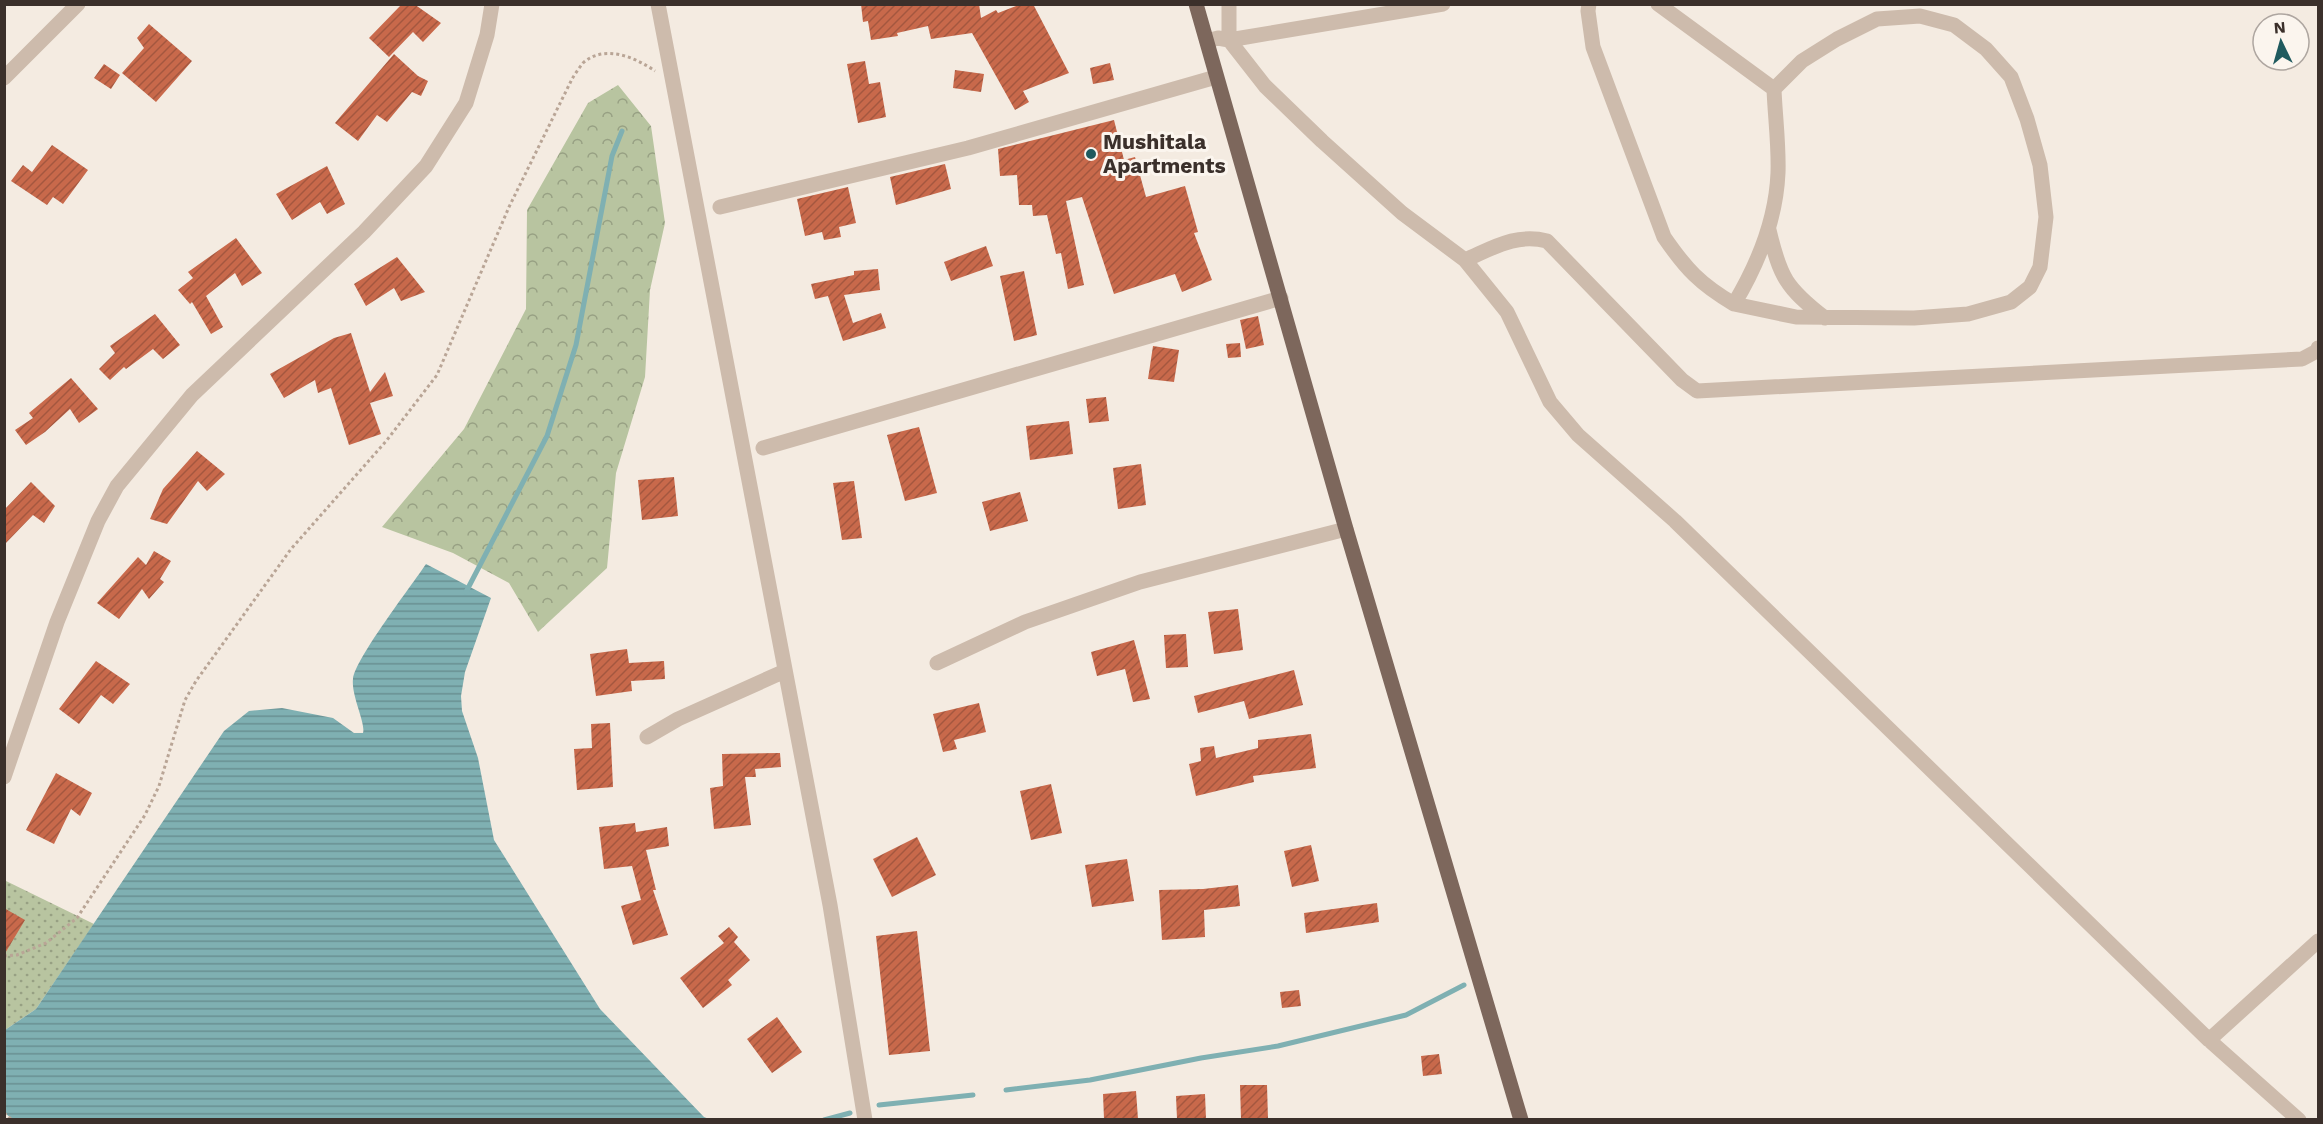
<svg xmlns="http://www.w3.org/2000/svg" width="2323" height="1124" font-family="'Work Sans',sans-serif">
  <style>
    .forest { fill: url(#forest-crowns) }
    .park { fill: url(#park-dots) }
    .water { fill: url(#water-rules) }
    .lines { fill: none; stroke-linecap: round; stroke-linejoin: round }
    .stream { stroke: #7fb0b2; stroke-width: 5 }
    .building { fill: url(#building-hatch) }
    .path { stroke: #b9a596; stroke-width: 3; stroke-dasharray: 3 3; stroke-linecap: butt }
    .minor { stroke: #cdbbac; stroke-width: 15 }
    .major { stroke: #7d675c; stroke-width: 15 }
    .poi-dot { fill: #1f5a5e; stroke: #fbf5ee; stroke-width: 2 }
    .labels { text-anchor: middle; stroke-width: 6; stroke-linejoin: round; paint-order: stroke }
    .poi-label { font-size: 21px; font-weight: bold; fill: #3b302b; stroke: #fbf5ee; text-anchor: start }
  </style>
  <defs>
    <pattern id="forest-crowns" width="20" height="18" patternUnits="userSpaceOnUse" patternTransform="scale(1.5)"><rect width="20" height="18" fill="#b8c4a0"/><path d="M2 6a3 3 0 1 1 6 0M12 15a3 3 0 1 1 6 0" fill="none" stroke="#97a083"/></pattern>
    <pattern id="park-dots" width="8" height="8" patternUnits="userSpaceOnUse" patternTransform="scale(1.5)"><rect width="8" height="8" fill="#b8c4a0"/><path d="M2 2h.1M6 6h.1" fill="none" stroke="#97a083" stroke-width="1.8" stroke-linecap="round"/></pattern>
    <pattern id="water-rules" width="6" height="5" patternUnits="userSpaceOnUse" patternTransform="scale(1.5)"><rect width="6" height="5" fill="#7fb0b2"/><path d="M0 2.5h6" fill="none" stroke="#699091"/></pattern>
    <pattern id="building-hatch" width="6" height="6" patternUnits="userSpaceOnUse" patternTransform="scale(1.5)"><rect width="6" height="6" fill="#c8694b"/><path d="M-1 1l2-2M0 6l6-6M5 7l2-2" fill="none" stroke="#a4573f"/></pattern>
  </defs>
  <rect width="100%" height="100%" fill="#f4ebe1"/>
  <path class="forest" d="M 618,85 L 651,126 L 665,223 L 650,290 L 645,377 L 616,473 L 607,568 L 538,632 L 509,583 L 453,553 L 382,527 L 464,429 L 526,309 L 527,210 L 588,103 Z"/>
  <path class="park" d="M 4,880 L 94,924 L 36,1009 L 5,1030 Z"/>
  <path class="water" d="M 426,564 L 491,598 L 465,672 L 461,696 L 462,711 L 478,758 L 494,840 L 600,1009 L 704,1117 L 709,1119 L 12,1119 L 5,1113 L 5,1030 L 36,1009 L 224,731 L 249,711 L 282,708 L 333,718 L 354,733 L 363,733 C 366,724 351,695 353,679 C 355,659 412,585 426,564 Z"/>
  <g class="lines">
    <path class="stream" d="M 466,592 L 547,436 L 576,345 L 612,156 L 622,131
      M 1006,1090 L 1090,1080 L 1201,1058 L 1278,1046 L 1406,1015 L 1464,985
      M 879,1105 L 973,1095
      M 824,1120 L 850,1113"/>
  </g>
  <path class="building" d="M 402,4 L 414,4 L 441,23 L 423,42 L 413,32 L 389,57 L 369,38 Z
    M 861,4 L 979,4 L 981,18 L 996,10 L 998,13 L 1021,4 L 1033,4 L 1069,73 L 1023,91 L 1029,102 L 1015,110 L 972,33 L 931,39 L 928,26 L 897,33 L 898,36 L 871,40 L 868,21 L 863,22 Z
    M 149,24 L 192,61 L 156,102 L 122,73 L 144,48 L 137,38 Z
    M 394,54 L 418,76 L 428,81 L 421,96 L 412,92 L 387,122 L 377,115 L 358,141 L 335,123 Z
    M 865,61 L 869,84 L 880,82 L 886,117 L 858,123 L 847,64 Z
    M 1110,63 L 1114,80 L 1093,84 L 1090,68 Z
    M 104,64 L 120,75 L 111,89 L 94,78 Z
    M 955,70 L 984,74 L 981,92 L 953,88 Z
    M 1114,120 L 1124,160 L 1135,157 L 1146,197 L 1185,186 L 1198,232 L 1194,233 L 1212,280 L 1182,292 L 1175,274 L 1114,294 L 1082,197 L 1066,201 L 1084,285 L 1068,289 L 1061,253 L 1056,254 L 1047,215 L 1033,216 L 1032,205 L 1019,205 L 1017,175 L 1000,176 L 998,149 Z
    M 52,145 L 88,170 L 63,204 L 53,197 L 47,205 L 11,181 L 23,165 L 32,172 Z
    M 945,164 L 951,189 L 896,205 L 890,177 Z
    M 327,166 L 345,204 L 327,214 L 320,202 L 292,220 L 276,194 Z
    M 848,187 L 856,223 L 839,227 L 841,237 L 824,240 L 822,232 L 805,236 L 797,199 Z
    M 236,238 L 262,273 L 242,286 L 235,273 L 206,296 L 223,327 L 211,334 L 192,302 L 190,304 L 178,290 L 193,278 L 188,272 Z
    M 986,246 L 993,266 L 951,281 L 944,262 Z
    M 397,257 L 425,292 L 401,301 L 394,288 L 366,306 L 354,284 Z
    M 878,269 L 880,290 L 844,295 L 853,323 L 881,313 L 886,328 L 843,341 L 828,296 L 815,299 L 811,284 L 854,275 L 854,271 Z
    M 1024,271 L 1037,335 L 1014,341 L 1000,276 Z
    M 155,314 L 180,345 L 163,359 L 153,349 L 126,369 L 124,367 L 110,380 L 99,369 L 115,353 L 110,346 Z
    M 1258,316 L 1264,345 L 1246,349 L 1240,320 Z
    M 351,333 L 370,392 L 385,372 L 393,396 L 370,403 L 381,434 L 349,445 L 331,388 L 318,393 L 315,380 L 284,398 L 270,374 L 334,338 Z
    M 1240,343 L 1241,357 L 1228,358 L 1226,344 Z
    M 1153,346 L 1179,350 L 1174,382 L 1148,379 Z
    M 71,378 L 98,409 L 79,423 L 70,409 L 45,432 L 26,445 L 15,430 L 33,418 L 29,413 Z
    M 1106,397 L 1109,421 L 1089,423 L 1086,399 Z
    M 1069,421 L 1073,454 L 1030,460 L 1026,426 Z
    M 919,427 L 937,493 L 905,501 L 887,435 Z
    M 197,451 L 225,474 L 207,491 L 198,481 L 167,524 L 150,519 L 163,489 Z
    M 1141,464 L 1146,505 L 1118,509 L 1113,468 Z
    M 674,477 L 678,516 L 642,520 L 638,480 Z
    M 854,481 L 862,538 L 842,540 L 833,483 Z
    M 31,482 L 55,506 L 44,523 L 33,515 L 4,545 L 4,510 Z
    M 1020,492 L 1028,521 L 990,531 L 982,502 Z
    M 154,551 L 171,561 L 160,579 L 164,582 L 149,599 L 142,589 L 119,619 L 97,603 L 138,557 L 146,565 Z
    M 1238,609 L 1243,650 L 1214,654 L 1208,612 Z
    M 1186,634 L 1188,667 L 1166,668 L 1164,635 Z
    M 1134,640 L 1150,699 L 1133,702 L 1125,669 L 1097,676 L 1091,652 Z
    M 627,649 L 629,663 L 664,661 L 665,679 L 631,681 L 632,691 L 596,696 L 590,654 Z
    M 96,661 L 130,684 L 113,704 L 101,695 L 79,724 L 59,709 Z
    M 1294,670 L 1303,705 L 1249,719 L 1244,701 L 1198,713 L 1194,696 Z
    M 979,703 L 986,732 L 954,740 L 957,749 L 943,752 L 933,714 Z
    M 610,723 L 613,787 L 577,790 L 574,749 L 592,748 L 591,724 Z
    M 1311,734 L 1316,768 L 1253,776 L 1254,782 L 1196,796 L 1189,764 L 1201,761 L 1200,748 L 1214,746 L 1216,758 L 1258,748 L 1258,740 Z
    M 780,753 L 781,767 L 755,769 L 756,777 L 745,777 L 751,825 L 714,829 L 710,788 L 723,786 L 722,754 Z
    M 56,773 L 92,793 L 80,816 L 71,809 L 54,844 L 26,830 Z
    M 1051,784 L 1062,833 L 1031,840 L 1020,791 Z
    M 635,823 L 636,832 L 667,827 L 669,846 L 646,850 L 656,890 L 653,890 L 668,935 L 633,945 L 621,906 L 641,900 L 632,866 L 604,869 L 599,827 Z
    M 917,837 L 936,875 L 892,897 L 873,859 Z
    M 1311,845 L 1319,881 L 1292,887 L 1284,851 Z
    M 1127,859 L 1134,901 L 1092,907 L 1085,865 Z
    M 1238,885 L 1240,906 L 1204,910 L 1205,937 L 1162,940 L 1159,890 L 1203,889 Z
    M 1377,903 L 1379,922 L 1306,933 L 1304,913 Z
    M 4,908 L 25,920 L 4,955 Z
    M 729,927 L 738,937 L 734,942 L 750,960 L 728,980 L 732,985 L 703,1008 L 680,978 L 724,943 L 718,936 Z
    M 917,931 L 930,1051 L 889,1055 L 876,936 Z
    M 1299,990 L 1301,1006 L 1282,1008 L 1280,992 Z
    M 777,1017 L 802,1052 L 772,1073 L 747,1039 Z
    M 1439,1054 L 1442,1074 L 1423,1076 L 1421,1056 Z
    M 1240,1085 L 1267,1085 L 1268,1119 L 1241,1119 Z
    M 1136,1091 L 1138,1119 L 1104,1119 L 1103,1094 Z
    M 1205,1094 L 1206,1119 L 1177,1119 L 1176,1096 Z"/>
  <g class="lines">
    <path class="path" d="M 4,956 L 17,955 L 46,943 L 77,918 L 145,815 L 159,786 L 185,700 L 196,681 L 291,549 L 387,440 L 437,375 L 509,207 L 572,79 C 575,74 579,68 583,63 C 604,44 635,57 655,71
      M 4,1113 L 12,1120"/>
    <path class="minor" d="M 658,4 L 830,905 L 865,1120
      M 1229,4 L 1229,40 L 1265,86 L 1322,141 L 1402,213 L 1465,260 L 1507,312 L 1550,402 L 1578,435 L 1675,521 L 2209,1040
      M 1589,4 L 1588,11 L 1593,47 L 1664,237 C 1686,269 1700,284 1734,304 C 1758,264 1776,220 1778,173 C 1779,145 1775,116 1774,89 L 1658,4
      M 1207,41 L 1218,38 L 1229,40 L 1443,4
      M 4,78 L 78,4
      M 720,207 L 968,148 L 1216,77
      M 1769,230 C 1780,277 1786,288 1825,318
      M 1465,260 C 1493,248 1516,233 1547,241 L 1682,380 L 1697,391 L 2302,359 L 2317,351 L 2318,348
      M 1734,304 L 1796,317 L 1914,318 L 1968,314 L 2011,302 L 2030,287 L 2040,267 L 2046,217 L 2040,165 L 2027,119 L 2011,77 L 1986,49 L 1954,25 L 1920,16 L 1877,19 L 1837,39 L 1802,61 L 1774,89
      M 763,448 L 1281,298
      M 937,663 L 1025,622 L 1140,582 L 1346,529
      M 647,737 L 678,719 L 785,671
      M 4,777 L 57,622 L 98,521 L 117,486 L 192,395 L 364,232 L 426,166 L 466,103 L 487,35 L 492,4
      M 2299,1120 L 2209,1040 L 2318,941"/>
    <path class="major" d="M 1196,4 L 1346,529 L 1521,1120"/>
  </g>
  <circle class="poi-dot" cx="1091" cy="154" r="6"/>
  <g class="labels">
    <g class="poi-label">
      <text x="1103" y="149">Mushitala<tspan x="1103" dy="24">Apartments</tspan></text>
    </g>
  </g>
  <rect width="2323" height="1124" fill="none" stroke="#3b302b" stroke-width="12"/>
  <g transform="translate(2281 42) rotate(355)"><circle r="28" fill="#fbf5ee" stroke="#aea6a0" stroke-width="1.5"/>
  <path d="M0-4.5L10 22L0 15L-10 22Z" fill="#1f5a5e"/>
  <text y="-9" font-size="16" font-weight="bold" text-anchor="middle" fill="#3b302b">N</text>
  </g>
</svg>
